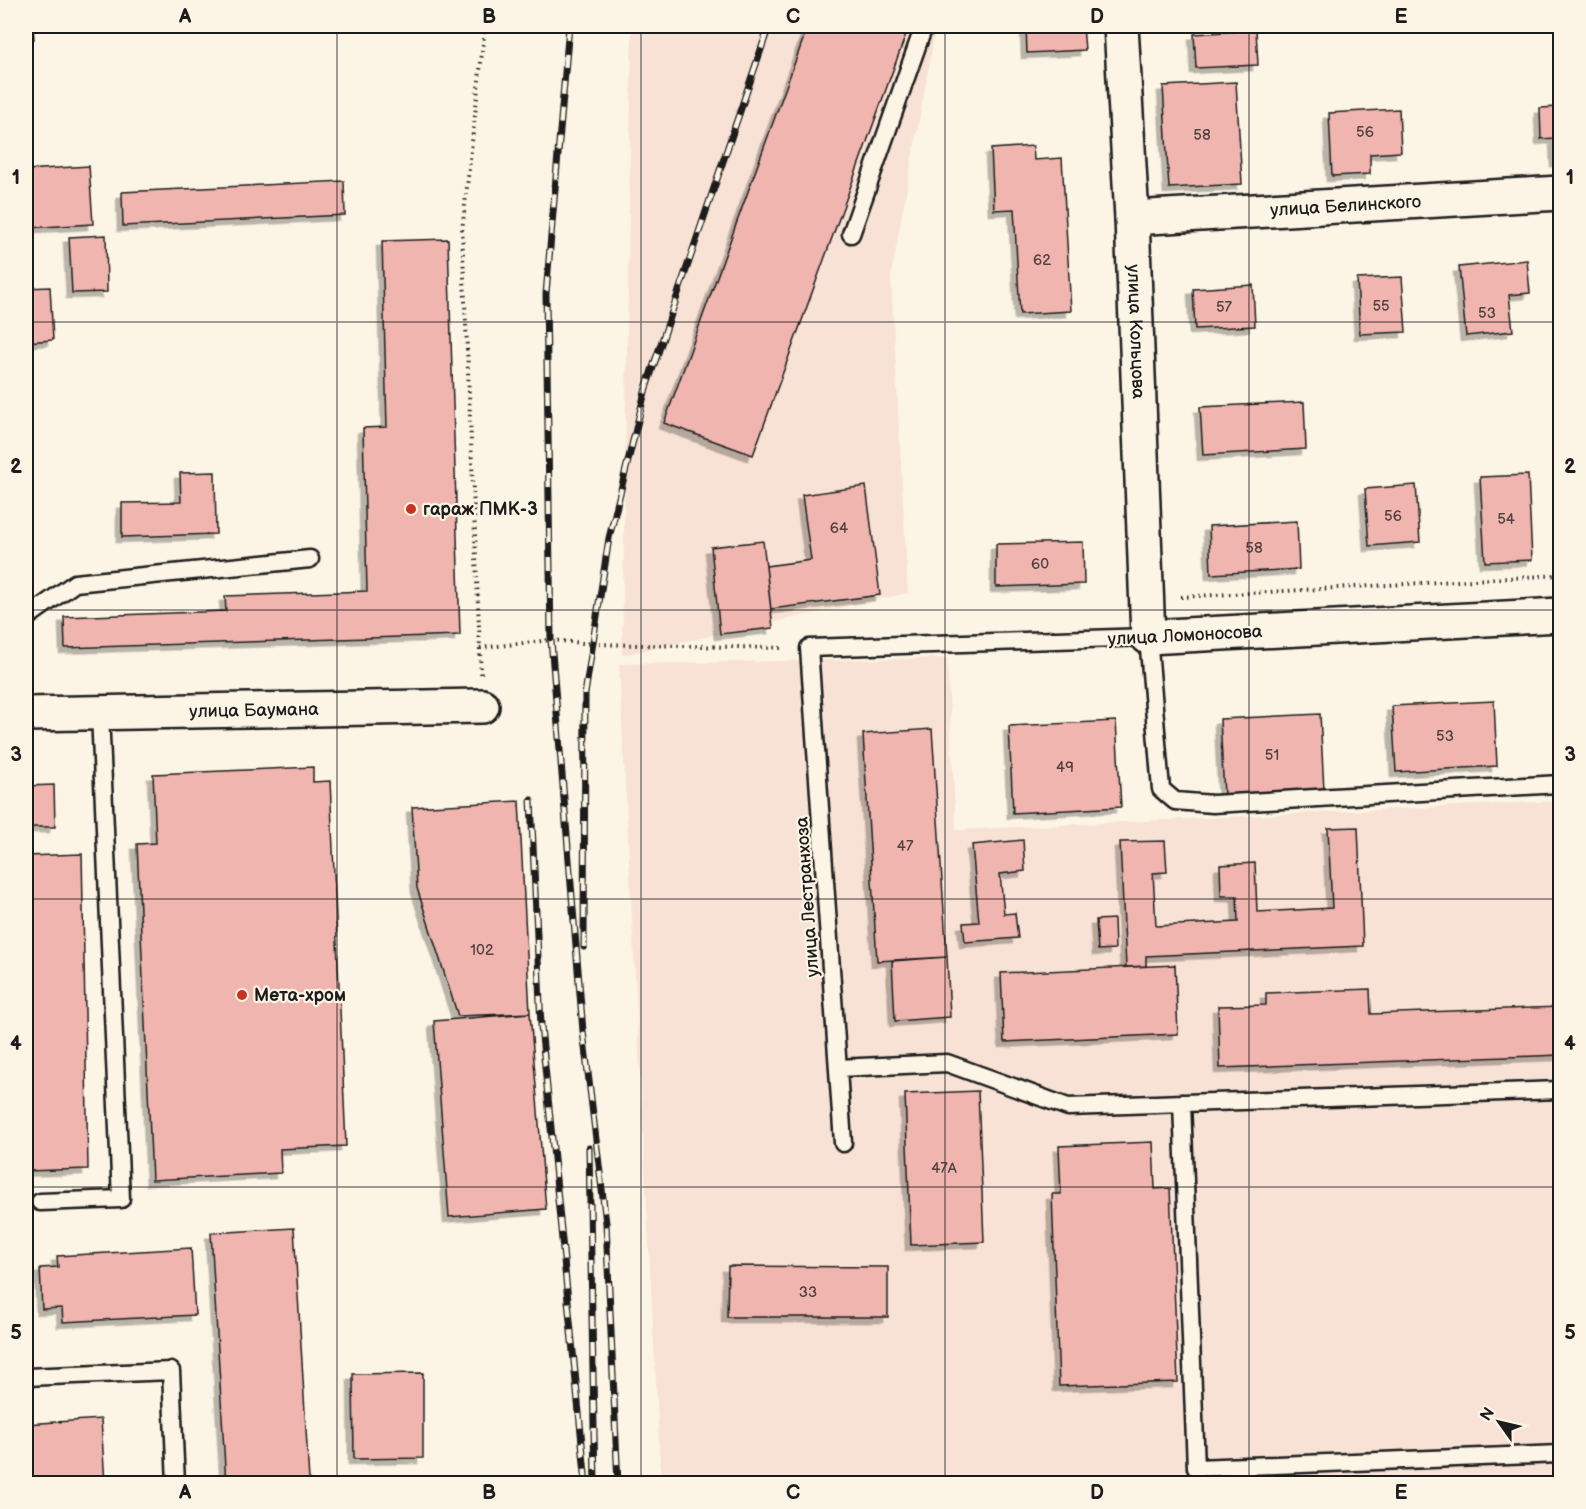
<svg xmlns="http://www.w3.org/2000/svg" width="1586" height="1509" font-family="'Balsamiq Sans',sans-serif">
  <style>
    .built { fill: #f8e2d5 }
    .building { fill: #f0b5af; stroke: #1c1c1c; stroke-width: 1.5; filter: url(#shadow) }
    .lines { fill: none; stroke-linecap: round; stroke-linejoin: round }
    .lane-casing { stroke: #1c1c1c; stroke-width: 21 }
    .street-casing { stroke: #1c1c1c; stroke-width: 38 }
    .path { stroke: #1c1c1c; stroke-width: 4; stroke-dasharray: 1.5 4.5; stroke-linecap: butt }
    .lane { stroke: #fcf5e5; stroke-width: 16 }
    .street { stroke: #fcf5e5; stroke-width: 33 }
    .rail-casing { stroke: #1c1c1c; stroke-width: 7 }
    .rail { stroke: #fcf5e5; stroke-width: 4.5; stroke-dasharray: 14; stroke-linecap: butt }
    .grid { fill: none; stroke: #1c1c1c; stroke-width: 1.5; stroke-opacity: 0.55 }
    .poi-dot { fill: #c8321e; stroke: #fcf5e5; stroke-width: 2 }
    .labels { text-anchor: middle; stroke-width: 4.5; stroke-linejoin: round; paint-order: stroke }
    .number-label { font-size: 15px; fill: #514241 }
    .street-label { font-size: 18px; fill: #1c1c1c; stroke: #fcf5e5 }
    .poi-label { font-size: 18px; font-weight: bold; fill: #1c1c1c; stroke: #fcf5e5; text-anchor: start }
    .neatline { fill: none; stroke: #1c1c1c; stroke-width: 2 }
    .grid-label { font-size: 20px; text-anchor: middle; font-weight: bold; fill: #1c1c1c }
  </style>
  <defs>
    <filter id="shadow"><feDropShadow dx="-5.5" dy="5.5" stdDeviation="0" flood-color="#0004"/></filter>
  </defs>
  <rect width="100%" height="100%" fill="#fcf5e5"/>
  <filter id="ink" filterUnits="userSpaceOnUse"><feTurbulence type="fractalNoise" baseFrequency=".0167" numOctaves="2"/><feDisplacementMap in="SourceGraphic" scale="12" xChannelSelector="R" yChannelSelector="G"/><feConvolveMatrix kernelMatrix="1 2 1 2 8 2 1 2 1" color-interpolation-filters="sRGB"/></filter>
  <g filter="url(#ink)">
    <path class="built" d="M 632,26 L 936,26 L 891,276 L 908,593 L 622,655 Z
      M 947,658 L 956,830 L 1560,801 L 1560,1483 L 661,1483 L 619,664 Z"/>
    <path class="building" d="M 26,26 L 33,26 L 34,39 L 26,40 Z
      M 808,26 L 909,26 L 753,455 L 664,423 Z
      M 1026,26 L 1083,26 L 1085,50 L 1027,53 Z
      M 1256,30 L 1258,65 L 1196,68 L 1194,34 Z
      M 1236,82 L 1242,184 L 1169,188 L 1163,86 Z
      M 1560,107 L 1560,161 L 1556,161 L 1555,138 L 1541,139 L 1540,108 Z
      M 1399,109 L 1401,152 L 1370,154 L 1370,174 L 1332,176 L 1329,113 Z
      M 1033,146 L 1034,160 L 1062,158 L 1071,311 L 1020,314 L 1014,209 L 994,210 L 991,149 Z
      M 89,166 L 93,224 L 26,228 L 26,170 Z
      M 344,181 L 345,215 L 123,226 L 122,192 Z
      M 106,235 L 107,292 L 72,293 L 69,237 Z
      M 448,239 L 460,635 L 65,648 L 64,617 L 226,611 L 225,596 L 367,591 L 363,428 L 387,427 L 382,241 Z
      M 1527,260 L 1530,293 L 1509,295 L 1513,331 L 1466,336 L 1459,267 Z
      M 1402,277 L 1406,332 L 1360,334 L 1357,279 Z
      M 1253,285 L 1255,326 L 1195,329 L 1193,289 Z
      M 50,287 L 53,340 L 26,342 L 26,288 Z
      M 1304,402 L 1306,449 L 1203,455 L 1200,407 Z
      M 215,472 L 216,534 L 122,537 L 122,503 L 181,502 L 180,473 Z
      M 1528,475 L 1532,560 L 1485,562 L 1480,477 Z
      M 1416,485 L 1420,542 L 1369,546 L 1365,489 Z
      M 866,486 L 880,595 L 771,609 L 766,566 L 811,560 L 802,495 Z
      M 1297,521 L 1299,569 L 1211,574 L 1209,526 Z
      M 763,541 L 773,628 L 720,634 L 711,547 Z
      M 1083,542 L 1084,584 L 996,587 L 996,544 Z
      M 1494,701 L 1497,766 L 1396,772 L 1392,706 Z
      M 1320,714 L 1324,790 L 1224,795 L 1220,719 Z
      M 1116,721 L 1121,807 L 1013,813 L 1009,726 Z
      M 932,729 L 947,957 L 877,961 L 863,734 Z
      M 313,767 L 313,782 L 330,781 L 346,1146 L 280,1149 L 281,1173 L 152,1180 L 137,844 L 156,843 L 153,774 Z
      M 54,785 L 55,827 L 26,827 L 26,786 Z
      M 519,801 L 530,1013 L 458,1016 L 417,888 L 412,807 Z
      M 1358,827 L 1363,946 L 1146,956 L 1146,966 L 1126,967 L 1120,842 L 1165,841 L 1167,872 L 1153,873 L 1156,926 L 1238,922 L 1237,896 L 1221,896 L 1220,865 L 1255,863 L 1257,912 L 1332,908 L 1328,828 Z
      M 1023,840 L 1025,871 L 1000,874 L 1004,914 L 1015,913 L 1018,938 L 965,942 L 963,923 L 979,922 L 972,845 Z
      M 82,854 L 88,1169 L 26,1171 L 26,856 Z
      M 1114,919 L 1115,949 L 1098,950 L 1096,920 Z
      M 947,957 L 950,1017 L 895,1021 L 892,961 Z
      M 1175,965 L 1178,1034 L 1004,1042 L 1001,973 Z
      M 1370,989 L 1371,1014 L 1560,1007 L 1560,1055 L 1220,1068 L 1218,1006 L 1266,1005 L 1266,993 Z
      M 530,1013 L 546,1209 L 449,1217 L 434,1021 Z
      M 978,1091 L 984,1242 L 911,1245 L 905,1094 Z
      M 1153,1142 L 1155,1189 L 1170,1188 L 1178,1382 L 1059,1386 L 1052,1194 L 1061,1194 L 1059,1146 Z
      M 294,1228 L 309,1480 L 226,1484 L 211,1233 Z
      M 191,1248 L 195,1315 L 63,1322 L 62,1308 L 42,1309 L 40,1268 L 58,1267 L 57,1256 Z
      M 728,1266 L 888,1267 L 888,1317 L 727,1317 Z
      M 423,1373 L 423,1458 L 354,1459 L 353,1374 Z
      M 101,1419 L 105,1484 L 26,1484 L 26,1424 Z
      M 1560,1479 L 1560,1484 L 1536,1484 L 1536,1480 Z"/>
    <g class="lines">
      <g class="lane-casing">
        <path id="lane" d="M 851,234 L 924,26
          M 26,618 L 75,583 L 310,559
          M 838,1068 L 947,1063 L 1068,1107 L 1560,1090
          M 1182,1103 L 1196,1468 L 1560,1454
          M 843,1143 L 809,648 L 1148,637 L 1161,789 L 1175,801 L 1213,804 L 1560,784
          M 40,1202 L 121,1199 L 100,713
          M 26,1377 L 171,1371 L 176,1484"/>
      </g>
      <g class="street-casing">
        <g id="street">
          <path id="s1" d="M 1121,26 L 1132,218 L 1148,637 L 1560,615"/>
          <path id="s2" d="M 1132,218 L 1560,193"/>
          <path id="s3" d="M 26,714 L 482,706"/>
        </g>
      </g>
      <path class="path" d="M 1181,597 L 1560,575
        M 480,648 L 551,640 L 593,644 L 784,648
        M 481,674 L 462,231 L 485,26"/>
      <use href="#lane" class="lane"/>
      <use href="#street" class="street"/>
      <g class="rail-casing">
        <path id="rail" d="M 569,26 L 546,294 L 551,640 L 583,1031 L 606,1223 L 618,1484
          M 531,800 L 541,1026 L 586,1484
          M 584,947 L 585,694 L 609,538 L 646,388 L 769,26
          M 589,1148 L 595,1484"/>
      </g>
      <use href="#rail" class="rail"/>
    </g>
  </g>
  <path class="grid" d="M 337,26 L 337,1484M 641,26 L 641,1484M 945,26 L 945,1484M 1249,26 L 1249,1484M 26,322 L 1560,322M 26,610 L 1560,610M 26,899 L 1560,899M 26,1187 L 1560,1187"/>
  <g class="poi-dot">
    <circle cx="411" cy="509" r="6"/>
    <circle cx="242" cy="995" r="6"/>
  </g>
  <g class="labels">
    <g class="number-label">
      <text x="1365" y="137">56</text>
      <text x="1202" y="140">58</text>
      <text x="1042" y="265">62</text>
      <text x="1381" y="311">55</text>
      <text x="1224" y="312">57</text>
      <text x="1487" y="318">53</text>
      <text x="1393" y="521">56</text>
      <text x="1506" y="524">54</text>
      <text x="839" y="533">64</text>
      <text x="1254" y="553">58</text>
      <text x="1040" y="569">60</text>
      <text x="1445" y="741">53</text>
      <text x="1272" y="760">51</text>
      <text x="1065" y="772">49</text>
      <text x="905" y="851">47</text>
      <text x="482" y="955">102</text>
      <text x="944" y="1173">47А</text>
      <text x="808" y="1297">33</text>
    </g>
    <g class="street-label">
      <text dy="6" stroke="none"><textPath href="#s2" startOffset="214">улица Белинского</textPath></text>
      <text dy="6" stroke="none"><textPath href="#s1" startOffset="306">улица Кольцова</textPath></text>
      <text transform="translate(1185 635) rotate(-3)" y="6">улица Ломоносова</text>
      <text dy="6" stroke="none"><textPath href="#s3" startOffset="228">улица Баумана</textPath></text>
      <text transform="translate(807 897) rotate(-94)" y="6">улица Лестранхоза</text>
    </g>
    <g class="poi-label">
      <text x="423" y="515">гараж ПМК-3</text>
      <text x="254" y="1001">Мета-хром</text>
    </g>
  </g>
  <rect width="1586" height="1509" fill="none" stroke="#fcf5e5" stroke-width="66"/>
  <g transform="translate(1499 1422) rotate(304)" stroke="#fcf5e5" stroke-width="4.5" paint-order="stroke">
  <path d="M0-4.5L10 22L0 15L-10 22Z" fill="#1c1c1c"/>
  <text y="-9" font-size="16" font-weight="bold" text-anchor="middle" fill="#1c1c1c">N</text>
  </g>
  <rect x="33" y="33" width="1520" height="1443" class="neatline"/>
  <g class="grid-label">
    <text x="185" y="23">A</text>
    <text x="489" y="23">B</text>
    <text x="793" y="23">C</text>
    <text x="1097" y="23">D</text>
    <text x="1401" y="23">E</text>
    <text x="16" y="184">1</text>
    <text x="1570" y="184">1</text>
    <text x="16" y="473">2</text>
    <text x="1570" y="473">2</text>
    <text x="16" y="761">3</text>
    <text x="1570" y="761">3</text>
    <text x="16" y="1050">4</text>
    <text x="1570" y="1050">4</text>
    <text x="16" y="1339">5</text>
    <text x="1570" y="1339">5</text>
    <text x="185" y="1499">A</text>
    <text x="489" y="1499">B</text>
    <text x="793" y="1499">C</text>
    <text x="1097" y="1499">D</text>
    <text x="1401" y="1499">E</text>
  </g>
</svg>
